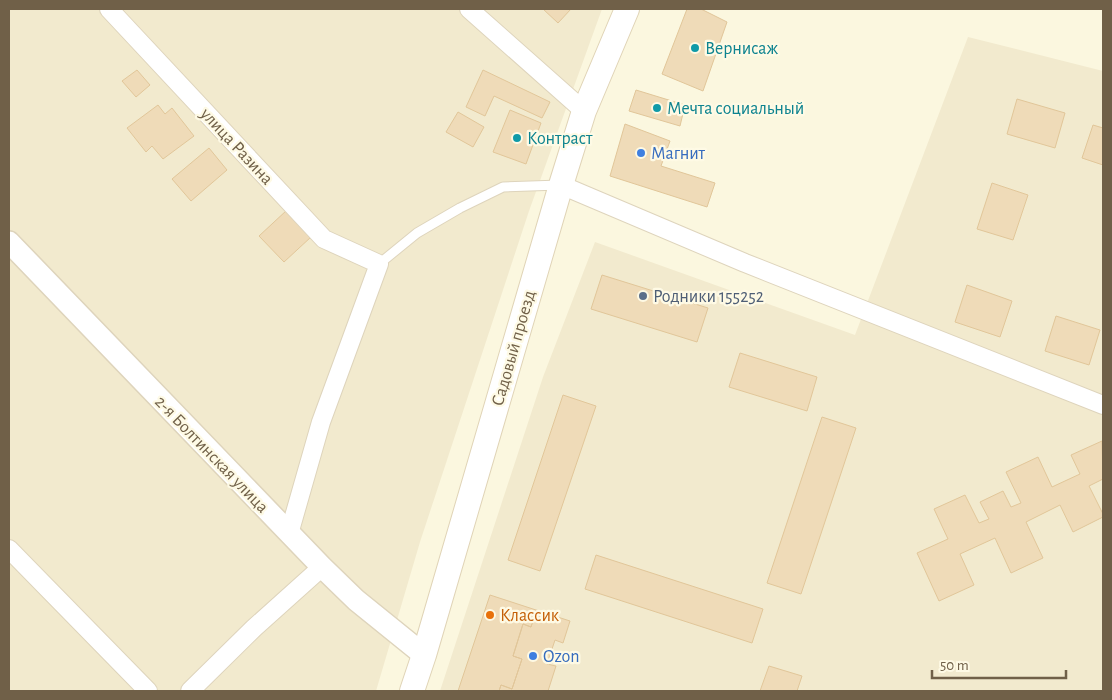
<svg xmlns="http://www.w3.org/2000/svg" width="1112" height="700" font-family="'Alegreya Sans',sans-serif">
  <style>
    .residential { fill: #f2eace }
    .building { fill: #efdbb8; stroke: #e1c699 }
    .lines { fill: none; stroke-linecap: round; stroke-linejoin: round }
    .service-casing { stroke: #ded4bc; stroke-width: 11 }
    .minor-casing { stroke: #ded4bc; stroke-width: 20 }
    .tertiary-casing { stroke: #ded4bc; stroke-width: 24 }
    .secondary-casing { stroke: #e0d4b7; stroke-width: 26 }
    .service { stroke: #fff; stroke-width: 9 }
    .minor { stroke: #fff; stroke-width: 18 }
    .tertiary { stroke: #fff; stroke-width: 21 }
    .secondary { stroke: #fff; stroke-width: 24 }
    .culture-dot { fill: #0f9aa8; stroke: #fefae5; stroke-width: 2 }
    .shop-dot { fill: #3f7fe0; stroke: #fefae5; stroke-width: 2 }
    .service-dot { fill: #5c6f8a; stroke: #fefae5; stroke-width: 2 }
    .food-dot { fill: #e8710a; stroke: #fefae5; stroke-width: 2 }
    .labels { text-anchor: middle; stroke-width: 4.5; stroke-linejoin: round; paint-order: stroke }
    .culture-label { font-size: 18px; fill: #0d838f; stroke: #fefae5; text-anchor: start }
    .street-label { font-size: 18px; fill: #706048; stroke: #fefae5 }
    .shop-label { font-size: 18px; fill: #366cbe; stroke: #fefae5; text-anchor: start }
    .service-label { font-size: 18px; fill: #4e5e75; stroke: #fefae5; text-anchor: start }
    .food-label { font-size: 18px; fill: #c56008; stroke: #fefae5; text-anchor: start }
  </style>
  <rect width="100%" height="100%" fill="#fbf7df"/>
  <path class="residential" d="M 9,9 L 602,9 L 529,211 L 420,542 L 376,691 L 9,691 Z
    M 968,37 L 1103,71 L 1103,691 L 440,691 L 543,377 L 595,242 L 855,335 Z"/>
  <path class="building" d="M 543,9 L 571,9 L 558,23 Z
    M 687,9 L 701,9 L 727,22 L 703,91 L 662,74 Z
    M 137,70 L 150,85 L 136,97 L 122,81 Z
    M 483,70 L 550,102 L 542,118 L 494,96 L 485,116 L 466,107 Z
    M 636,90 L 685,105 L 680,126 L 629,111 Z
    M 1017,99 L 1065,113 L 1055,148 L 1007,134 Z
    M 158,105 L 165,114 L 172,108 L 194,136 L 163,159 L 152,146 L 146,152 L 127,128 Z
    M 510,110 L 541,123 L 526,164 L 493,152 Z
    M 458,112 L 484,127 L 473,147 L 446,132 Z
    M 625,124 L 670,141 L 661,166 L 715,183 L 707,207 L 610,176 Z
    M 1093,125 L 1103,128 L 1103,165 L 1082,158 Z
    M 209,148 L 227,170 L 191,201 L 172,179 Z
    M 992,183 L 1028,195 L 1013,240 L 977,229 Z
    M 287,210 L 311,237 L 284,262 L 259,236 Z
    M 602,275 L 708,308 L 697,342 L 591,309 Z
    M 967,285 L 1012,301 L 1000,337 L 955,322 Z
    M 1056,316 L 1100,330 L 1089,365 L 1045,351 Z
    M 740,353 L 817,377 L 807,411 L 729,387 Z
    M 563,395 L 596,406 L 540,571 L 508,560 Z
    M 822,417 L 856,428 L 801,594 L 767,583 Z
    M 1102,441 L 1103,479 L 1089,486 L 1103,514 L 1103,517 L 1073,532 L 1060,505 L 1026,522 L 1043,558 L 1011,573 L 995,538 L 960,554 L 974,585 L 939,601 L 917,553 L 948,539 L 934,509 L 965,495 L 979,523 L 989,519 L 980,502 L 1003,491 L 1011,507 L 1021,503 L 1006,472 L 1038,457 L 1052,487 L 1080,474 L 1071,455 Z
    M 596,555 L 763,609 L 752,643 L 585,589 Z
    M 490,595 L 536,610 L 531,627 L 523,624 L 513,656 L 522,659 L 512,689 L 501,685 L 499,691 L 458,691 Z
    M 536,610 L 570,621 L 563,643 L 555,640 L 547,664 L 556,666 L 548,691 L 499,691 L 501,685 L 512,689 L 522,659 L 513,656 L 523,624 L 531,627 Z
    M 769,666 L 802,676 L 797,691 L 760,691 Z"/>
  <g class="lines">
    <g class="service-casing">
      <path id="service" d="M 379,264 L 417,233 L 460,208 L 503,187 L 560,185"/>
    </g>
    <g class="minor-casing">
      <path id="minor" d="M 109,9 L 324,239 L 379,264 L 321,422 L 289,534
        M 469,9 L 584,111
        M 561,185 L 745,263 L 1103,405
        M 9,549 L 148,691
        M 190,691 L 254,628 L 322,567"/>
    </g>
    <g class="tertiary-casing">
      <path id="tertiary" d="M 9,242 L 322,567 L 356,600 L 424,655"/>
    </g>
    <g class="secondary-casing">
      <path id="secondary" d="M 412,691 L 424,655 L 561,185 L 584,111 L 627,9"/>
    </g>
    <use href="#service" class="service"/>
    <use href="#minor" class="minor"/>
    <use href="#tertiary" class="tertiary"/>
    <use href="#secondary" class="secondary"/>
  </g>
  <g class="culture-dot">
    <circle cx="695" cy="48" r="5"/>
    <circle cx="657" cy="108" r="5"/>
    <circle cx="517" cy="138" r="5"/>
  </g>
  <g class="shop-dot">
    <circle cx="641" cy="153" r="5"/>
    <circle cx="533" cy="656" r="5"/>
  </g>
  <circle class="service-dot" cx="643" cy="296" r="5"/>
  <circle class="food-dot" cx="490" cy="615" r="5"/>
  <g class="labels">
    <g class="culture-label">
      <text x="705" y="54">Вернисаж</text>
      <text x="667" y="114">Мечта социальный</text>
      <text x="527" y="144">Контраст</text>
    </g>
    <g class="street-label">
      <text transform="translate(237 146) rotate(47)" y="6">улица Разина</text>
      <text transform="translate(513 348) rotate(-74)" y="6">Садовый проезд</text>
      <text transform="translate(212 454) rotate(46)" y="6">2-я Болтинская улица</text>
    </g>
    <g class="shop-label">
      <text x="651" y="159">Магнит</text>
      <text x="543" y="662">Ozon</text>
    </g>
    <g class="service-label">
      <text x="653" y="302">Родники 155252</text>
    </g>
    <g class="food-label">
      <text x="500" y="621">Классик</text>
    </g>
  </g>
  <rect width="1112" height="700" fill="none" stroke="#706048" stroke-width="20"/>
  <path d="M932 670v8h134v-8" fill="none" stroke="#706048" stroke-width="2.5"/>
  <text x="940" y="670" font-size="15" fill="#706048" stroke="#fefae5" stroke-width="4" paint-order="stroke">50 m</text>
</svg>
